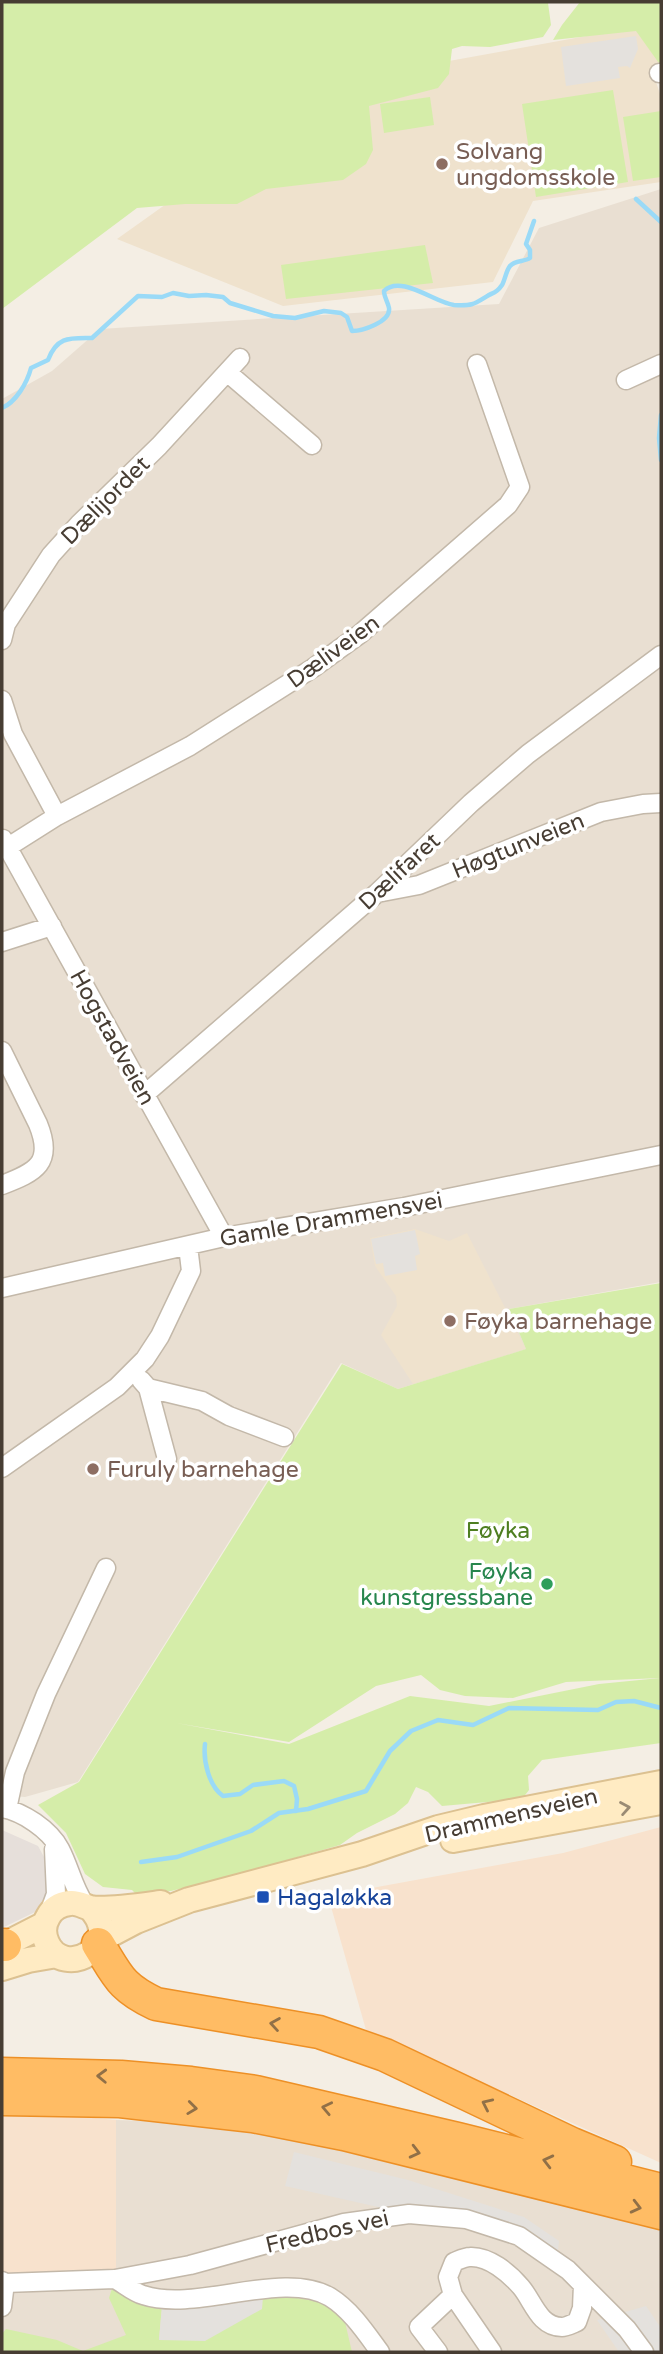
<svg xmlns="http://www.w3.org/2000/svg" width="663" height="2354" font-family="'Varela Round',sans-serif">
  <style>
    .residential { fill: #e9dfd2 }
    .commercial { fill: #f8e2cd }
    .industrial { fill: #e6dfda }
    .education { fill: #efe2cd }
    .green { fill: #d5eda9; fill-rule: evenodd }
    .parking { fill: #e4e1dd }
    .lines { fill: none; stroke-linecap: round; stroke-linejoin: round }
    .stream { stroke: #9adaf7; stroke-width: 4.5 }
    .minor-casing { stroke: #c3b8a9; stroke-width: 21 }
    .secondary-casing { stroke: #dcc191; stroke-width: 28 }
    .motorway-casing { stroke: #ed9026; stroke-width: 35 }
    .minor { stroke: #fff; stroke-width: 18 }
    .secondary { stroke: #ffebc3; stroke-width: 24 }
    .motorway { stroke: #ffbc64; stroke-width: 32 }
    .oneway { stroke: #9a8b74 }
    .oneway2 { stroke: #917047 }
    .education-dot { fill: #8d6e63; stroke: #fff; stroke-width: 2.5 }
    .leisure-dot { fill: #2e9e5b; stroke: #fff; stroke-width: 2.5 }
    .transit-dot { fill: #1a4fb4; stroke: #fff; stroke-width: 2.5 }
    .labels { text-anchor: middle; stroke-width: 7; stroke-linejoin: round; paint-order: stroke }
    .education-label { font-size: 23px; fill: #785e54; stroke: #fff; text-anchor: start }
    .street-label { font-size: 23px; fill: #473d33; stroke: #fff }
    .park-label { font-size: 23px; fill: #4e7e21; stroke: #fff }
    .leisure-label { font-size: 23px; fill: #27864d; stroke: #fff; text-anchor: end }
    .transit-label { font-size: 23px; fill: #164399; stroke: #fff; text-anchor: start }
  </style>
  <rect width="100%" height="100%" fill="#f4eee4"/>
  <path class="residential" d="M 661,189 L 661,1282 L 509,1309 L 526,1349 L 398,1389 L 341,1363 L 78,1782 L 25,1797 L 2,1795 L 2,399 L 52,371 L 100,329 L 499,304 L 539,228 Z
    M 116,2120 L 233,2124 L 661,2230 L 661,2352 L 2,2352 L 2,2286 L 116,2277 Z"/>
  <path class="commercial" d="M 661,1827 L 661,2163 L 366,2030 L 328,1896 L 563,1853 Z
    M 26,2111 L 116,2120 L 116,2277 L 2,2286 L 2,2113 Z"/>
  <path class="industrial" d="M 2,1830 L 38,1846 L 49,1866 L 48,1893 L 35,1912 L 2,1928 Z"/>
  <path class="education" d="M 647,25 L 659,64 L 656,82 L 661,97 L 661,182 L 533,201 L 493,282 L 283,306 L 117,239 L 249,145 L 449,61 Z
    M 415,1229 L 449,1241 L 467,1233 L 526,1349 L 413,1384 L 381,1335 L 397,1306 L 396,1296 L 375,1266 L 370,1238 Z"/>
  <path class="green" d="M 2,2 L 544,2 L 548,3 L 551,25 L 543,37 L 490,47 L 462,46 L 452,49 L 449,74 L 438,88 L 369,106 L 373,150 L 366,164 L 343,180 L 266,189 L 237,204 L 185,204 L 137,208 L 2,309 Z
    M 580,2 L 661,2 L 661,66 L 636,31 L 553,40 L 562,25 Z
    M 613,90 L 628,182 L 536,197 L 522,104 Z
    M 430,97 L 434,125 L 384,133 L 380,104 Z
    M 661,111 L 661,177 L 633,181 L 623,117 Z
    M 425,245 L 433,283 L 286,299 L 281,265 Z
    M 661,1283 L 661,1743 L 542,1760 L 528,1776 L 529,1790 L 522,1799 L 442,1806 L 428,1792 L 416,1787 L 408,1803 L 395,1814 L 357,1833 L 340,1845 L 231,1876 L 171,1891 L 137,1895 L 132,1890 L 103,1887 L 85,1874 L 66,1833 L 38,1805 L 79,1782 L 342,1364 L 398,1389 L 526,1349 L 509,1309 ZM 421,1675 L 440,1690 L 465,1696 L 513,1698 L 566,1682 L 660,1678 L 599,1684 L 489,1706 L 410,1696 L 289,1744 L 176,1723 L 289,1742 L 376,1686 Z
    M 115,2279 L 162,2306 L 159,2339 L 263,2297 L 275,2295 L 325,2302 L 345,2322 L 352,2352 L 2,2352 L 2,2334 L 6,2329 L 57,2340 L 83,2351 L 126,2335 L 109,2298 Z"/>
  <path class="parking" d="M 636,36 L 638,49 L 630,68 L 627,66 L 618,67 L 620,78 L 566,86 L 561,47 Z
    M 415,1230 L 420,1254 L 415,1256 L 417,1270 L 385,1276 L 383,1263 L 376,1264 L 371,1239 Z
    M 294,2152 L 408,2180 L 524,2217 L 559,2241 L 557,2260 L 520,2235 L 400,2212 L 285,2186 Z
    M 263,2297 L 262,2309 L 205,2341 L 159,2340 L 162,2306 Z
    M 646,2306 L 661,2328 L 661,2352 L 619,2352 L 597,2320 Z"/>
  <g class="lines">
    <path class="stream" d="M 636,199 L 661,222
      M 2,408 C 16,402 27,383 31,368 L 48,360 C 57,336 70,338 92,338 L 138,296 L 162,297 L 173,293 L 189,296 L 206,295 L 223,297 L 230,303 L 273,316 L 295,318 L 324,311 L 341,313 L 347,317 L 352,331 C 362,331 391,322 389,308 C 388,302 384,297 384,291 C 401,274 435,303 454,305 C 474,306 474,304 489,295 C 495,292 498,291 502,285 C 505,280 506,271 510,266 C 515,260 524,262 530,258 L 530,250 L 526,244 L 534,221
      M 661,415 L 659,438 L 661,460
      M 205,1744 C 203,1761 209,1786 223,1796 L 240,1794 L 253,1785 L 284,1781 L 294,1786 L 297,1799 L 296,1811
      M 141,1862 L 177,1857 L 251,1831 L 279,1813 L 308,1809 L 366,1791 L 390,1751 L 411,1731 L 438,1720 L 473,1725 L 509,1708 L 598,1710 L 616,1702 L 634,1701 L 661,1708"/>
    <g class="minor-casing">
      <path id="minor" d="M 659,73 L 661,73
        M 228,373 L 312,445
        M 626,380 L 661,364
        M 2,640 L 6,624 L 51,555 L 79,524 L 159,446 L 240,358
        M 2,700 L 13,734 L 57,816
        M 3,839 L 224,1237
        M 8,847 L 57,816 L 190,746 L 313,668 L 360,634 L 508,505 L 520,487 L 477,364
        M 377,893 L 419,885 L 601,812 L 643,804 L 661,803
        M 2,942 L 52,926
        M 2,1051 L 38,1124 C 54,1163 36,1172 2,1185
        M 144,1095 L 377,893 L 471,803 L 528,754 L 661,655
        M 2,1288 L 224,1237 L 404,1207 L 661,1155
        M 141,1380 L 148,1388 L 167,1459
        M 148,1388 L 202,1401 L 229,1416 L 284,1437
        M 2,1468 L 117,1387 L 145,1359 L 160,1336 L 191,1271 L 188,1246
        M 2,1808 C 23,1812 49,1829 60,1849 C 70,1868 72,1885 85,1905
        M 7,1809 L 15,1772 L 46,1694 L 106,1568
        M 49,1913 L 56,1894 L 54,1849
        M 115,2279 C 124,2284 133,2292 143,2295 C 197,2313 283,2269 330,2297 C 351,2310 366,2333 380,2352
        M 2,2281 L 5,2283 L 2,2307
        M 5,2283 L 115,2279 L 190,2265 L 344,2223 L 409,2214 L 466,2219 L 519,2236 L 568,2270 L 627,2329 L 644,2352
        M 438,2352 L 419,2327 L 453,2295
        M 492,2352 L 453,2295 L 448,2277 L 454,2262 C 459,2260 465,2257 470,2257 C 489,2256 509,2273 521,2287 C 533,2301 539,2327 562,2327 C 566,2327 572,2324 577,2322 L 582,2308 L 583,2285"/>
    </g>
    <g class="secondary-casing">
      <path id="secondary" d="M 453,1840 L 661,1802
        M 90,1908 C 126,1945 64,1981 47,1943 C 43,1934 43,1925 48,1917 C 52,1909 60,1904 70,1903 C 77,1902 83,1906 90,1908 C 104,1911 145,1905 161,1903
        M 100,1940 L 136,1921 L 189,1900 L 362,1854 L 438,1828 L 484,1817 L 661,1783
        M 2,1946 L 45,1924
        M 2,1968 L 28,1960 L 57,1955"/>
    </g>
    <g class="motorway-casing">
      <path id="motorway" d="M 98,1944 C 118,1976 120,1987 156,2004 L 319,2032 L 385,2055 L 572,2144 L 615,2162
        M 2,1945 L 5,1945
        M 2,2074 L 121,2077 L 191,2083 L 256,2092 L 458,2139 L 661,2190
        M 2,2099 L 120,2101 L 253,2116 L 344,2134 L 661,2213"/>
    </g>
    <use href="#minor" class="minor"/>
    <use href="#secondary" class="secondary"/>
    <use href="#motorway" class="motorway"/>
  </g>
  <defs><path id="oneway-chevron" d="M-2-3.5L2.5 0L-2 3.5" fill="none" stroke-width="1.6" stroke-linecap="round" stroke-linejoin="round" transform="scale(1.75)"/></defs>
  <use class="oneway" href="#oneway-chevron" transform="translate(625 1808) rotate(-10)"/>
  <g class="oneway2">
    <use href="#oneway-chevron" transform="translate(275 2024) rotate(-171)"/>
    <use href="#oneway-chevron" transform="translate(102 2076) rotate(-178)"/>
    <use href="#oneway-chevron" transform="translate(487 2104) rotate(-155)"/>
    <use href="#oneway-chevron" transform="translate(192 2108) rotate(7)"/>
    <use href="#oneway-chevron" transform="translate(327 2108) rotate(-168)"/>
    <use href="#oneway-chevron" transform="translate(415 2152) rotate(14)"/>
    <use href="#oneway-chevron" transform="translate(548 2161) rotate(-166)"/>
    <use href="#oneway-chevron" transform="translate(636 2207) rotate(14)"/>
  </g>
  <g class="education-dot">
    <circle cx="442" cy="164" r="7"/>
    <circle cx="450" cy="1321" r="7"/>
    <circle cx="93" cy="1469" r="7"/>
  </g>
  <circle class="leisure-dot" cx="547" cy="1584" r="7"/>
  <rect class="transit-dot" x="256" y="1890" width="14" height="14" rx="3.5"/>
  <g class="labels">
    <g class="education-label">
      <text x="456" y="159">Solvang<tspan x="456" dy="26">ungdomsskole</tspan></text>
      <text x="464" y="1329">Føyka barnehage</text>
      <text x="107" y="1477">Furuly barnehage</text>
    </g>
    <g class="street-label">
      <text transform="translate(105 500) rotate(-45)" y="8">Dælijordet</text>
      <text transform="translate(333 651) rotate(-36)" y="8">Dæliveien</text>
      <text transform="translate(518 845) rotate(-22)" y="8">Høgtunveien</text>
      <text transform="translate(399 871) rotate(-43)" y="8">Dælifaret</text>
      <text transform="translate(113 1037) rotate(61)" y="8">Hogstadveien</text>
      <text transform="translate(331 1219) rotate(-10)" y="8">Gamle Drammensvei</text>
      <text transform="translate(511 1815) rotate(-13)" y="8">Drammensveien</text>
      <text transform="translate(327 2231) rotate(-13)" y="8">Fredbos vei</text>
    </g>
    <g class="park-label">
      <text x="498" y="1538">Føyka</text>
    </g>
    <g class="leisure-label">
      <text x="533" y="1579">Føyka<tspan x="533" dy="26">kunstgressbane</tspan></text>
    </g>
    <g class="transit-label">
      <text x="277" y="1905">Hagaløkka</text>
    </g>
  </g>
  <rect width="663" height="2354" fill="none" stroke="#473d33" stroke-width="7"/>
</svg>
